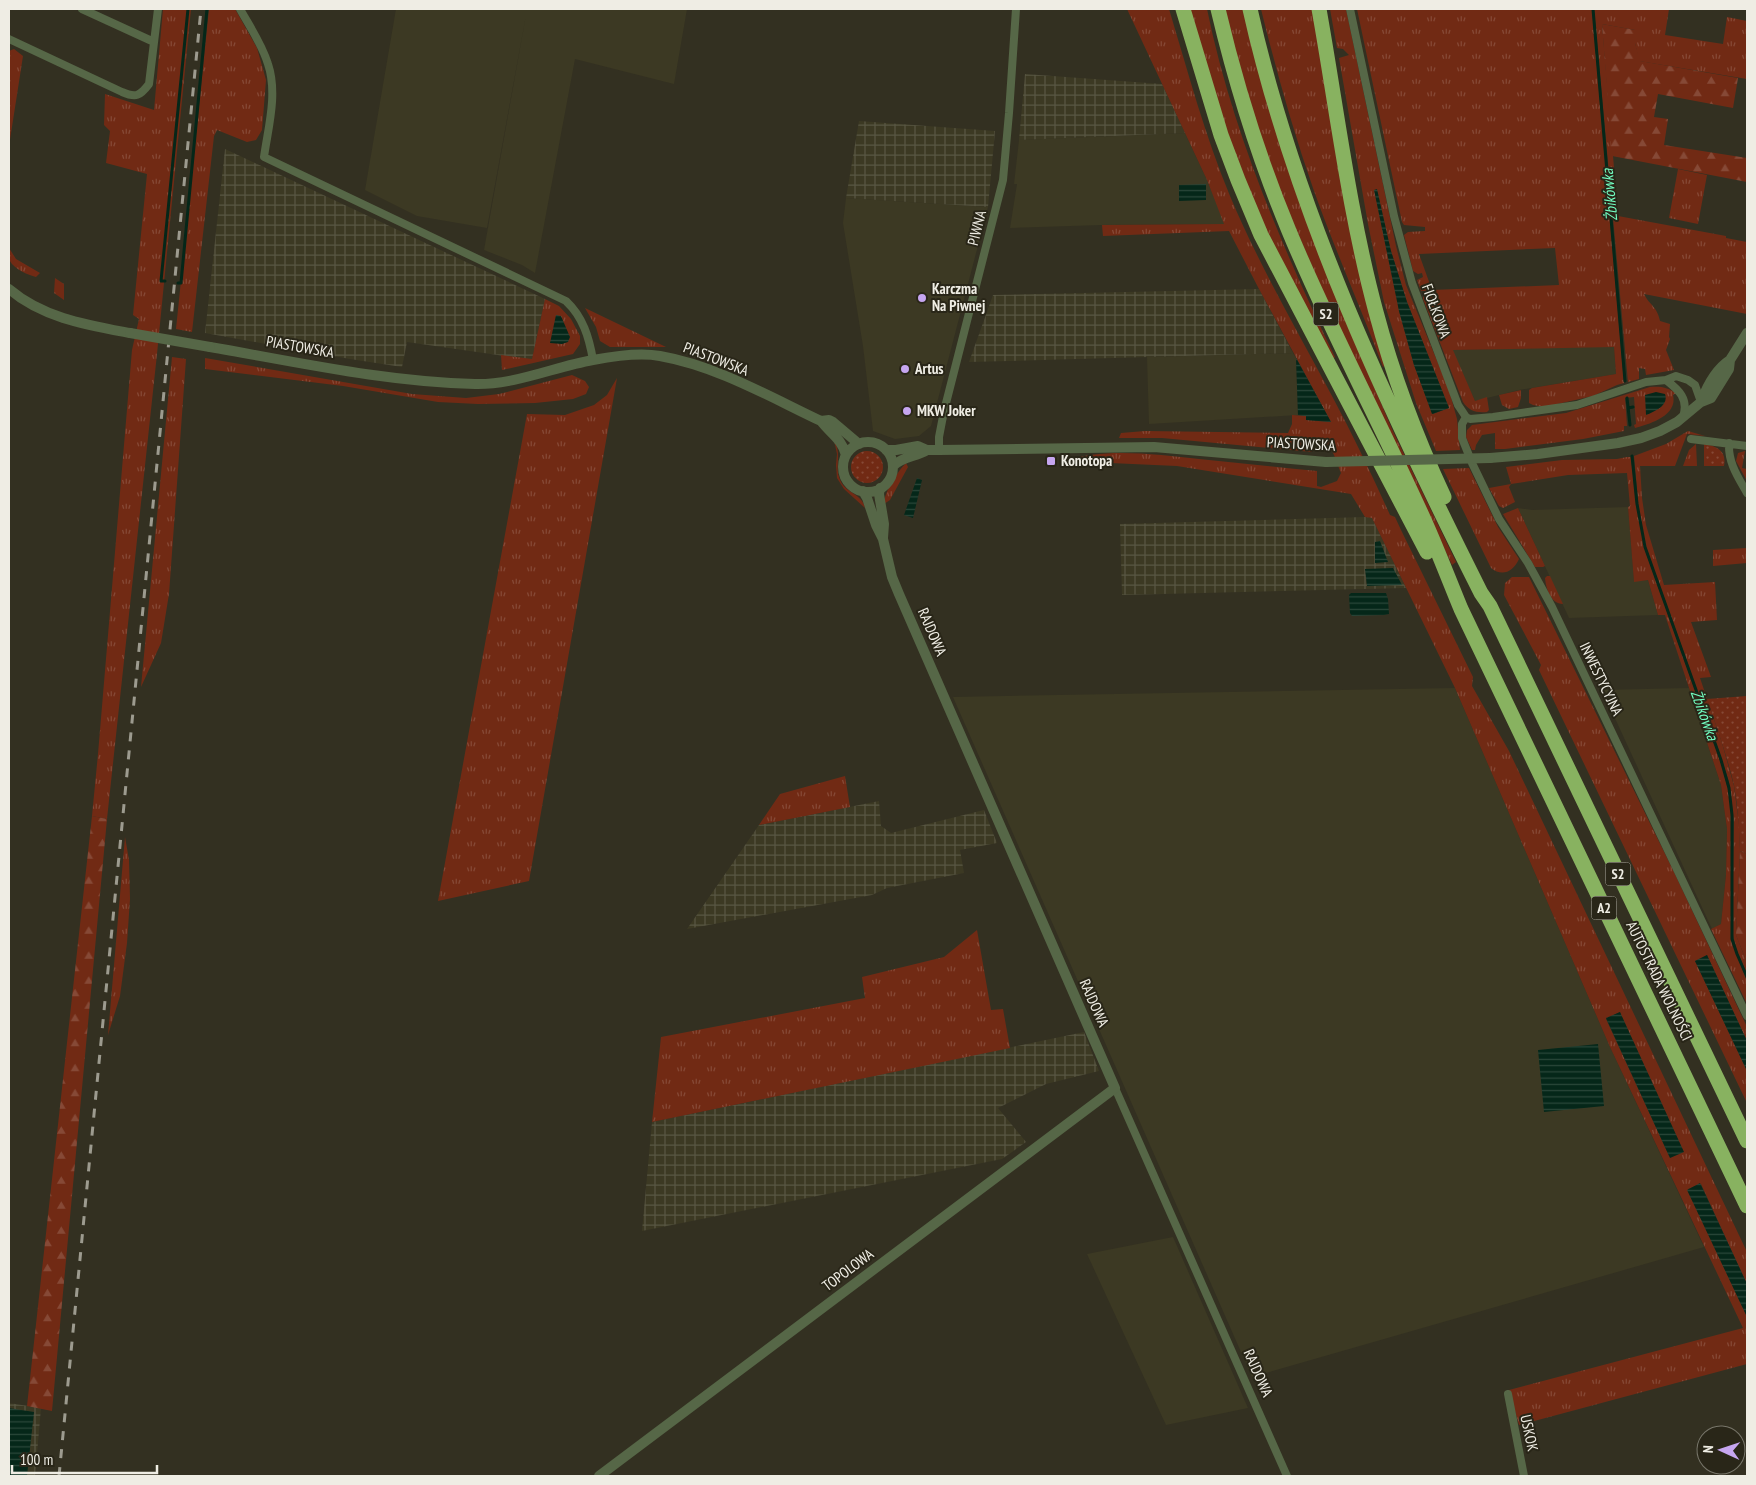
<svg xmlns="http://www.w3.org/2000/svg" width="1756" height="1485" font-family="'PT Sans Narrow',sans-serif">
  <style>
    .built { fill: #3c3923 }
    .industrial { fill: url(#industrial-grid) }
    .grass { fill: url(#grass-tufts); fill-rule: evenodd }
    .forest { fill: url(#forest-firs) }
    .garden { fill: url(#garden-dots) }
    .water { fill: url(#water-rules) }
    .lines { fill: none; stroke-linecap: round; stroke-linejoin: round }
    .stream { stroke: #052719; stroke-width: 3 }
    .minor { stroke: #566747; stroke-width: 8 }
    .tertiary { stroke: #566747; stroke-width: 10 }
    .motorway { stroke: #88b260; stroke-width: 15 }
    .rail { stroke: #9d9b8f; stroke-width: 3; stroke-dasharray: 9 9; stroke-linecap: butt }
    .tertiary-bridge { stroke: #566747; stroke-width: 10 }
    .poi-dot { fill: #c6a6f0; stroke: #292618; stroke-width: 2 }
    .labels { text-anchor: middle; stroke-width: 4; stroke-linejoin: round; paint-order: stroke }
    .shield { fill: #292618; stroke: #b4b1a7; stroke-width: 1 }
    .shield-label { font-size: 14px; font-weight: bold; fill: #efede4 }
    .street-label { font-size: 15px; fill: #efede4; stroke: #292618 }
    .poi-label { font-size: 15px; font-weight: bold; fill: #efede4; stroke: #292618; text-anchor: start }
    .water-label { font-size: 16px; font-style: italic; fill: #72fdc1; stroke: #292618 }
  </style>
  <defs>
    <pattern id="industrial-grid" width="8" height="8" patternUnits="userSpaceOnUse" patternTransform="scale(1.25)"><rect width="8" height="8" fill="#3c3923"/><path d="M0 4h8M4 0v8" fill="none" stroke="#585643"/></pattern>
    <pattern id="grass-tufts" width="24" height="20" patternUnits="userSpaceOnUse" patternTransform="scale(1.25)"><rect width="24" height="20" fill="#712a14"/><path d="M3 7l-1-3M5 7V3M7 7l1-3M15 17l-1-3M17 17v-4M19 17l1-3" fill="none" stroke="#864936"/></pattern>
    <pattern id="forest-firs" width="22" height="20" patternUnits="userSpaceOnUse" patternTransform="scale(1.25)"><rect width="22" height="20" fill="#712a14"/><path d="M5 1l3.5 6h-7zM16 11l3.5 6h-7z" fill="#864936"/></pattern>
    <pattern id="garden-dots" width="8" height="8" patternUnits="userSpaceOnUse" patternTransform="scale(1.25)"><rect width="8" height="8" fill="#712a14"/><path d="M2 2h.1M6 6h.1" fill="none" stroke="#864936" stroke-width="1.8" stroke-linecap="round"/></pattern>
    <pattern id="water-rules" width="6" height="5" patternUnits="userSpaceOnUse" patternTransform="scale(1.25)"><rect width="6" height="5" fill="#052719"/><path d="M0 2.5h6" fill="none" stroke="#2a473a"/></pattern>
  </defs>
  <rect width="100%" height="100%" fill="#333021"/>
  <path class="built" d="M 396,9 L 687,9 L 674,84 L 575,59 L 535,273 L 522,265 L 484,250 L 526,15 L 487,228 L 417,216 L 365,190 Z
    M 1185,133 L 1207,180 L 1225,224 L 1102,225 L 1010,228 L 1017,184 L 1014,184 L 1019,140 Z
    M 846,198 L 988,207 L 931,426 L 919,436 L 895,439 L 873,431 L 863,346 L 843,223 Z
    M 1614,346 L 1616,374 L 1519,390 L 1475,401 L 1452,350 Z
    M 1293,353 L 1296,358 L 1298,415 L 1149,424 L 1147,357 Z
    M 1628,507 L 1634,581 L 1648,580 L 1658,615 L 1569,618 L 1518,508 L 1532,510 Z
    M 1455,688 L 1610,1047 L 1704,1247 L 1252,1377 L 953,697 Z
    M 1689,688 L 1721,785 L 1727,829 L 1726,875 L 1721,924 L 1712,929 L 1602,690 Z
    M 1173,1237 L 1248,1408 L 1166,1425 L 1087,1254 Z"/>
  <path class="industrial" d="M 1025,74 L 1162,84 L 1185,133 L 1019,140 Z
    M 859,121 L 995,131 L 988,207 L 846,198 Z
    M 225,149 L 545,299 L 532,360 L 407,342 L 402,367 L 350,359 L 205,333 Z
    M 1259,289 L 1293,353 L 969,362 L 993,295 Z
    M 1365,517 L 1372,518 L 1406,588 L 1122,595 L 1120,524 Z
    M 879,801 L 881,826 L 891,833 L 984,810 L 997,843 L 960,850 L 964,873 L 887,888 L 872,895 L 687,929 L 759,825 Z
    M 1084,1032 L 1099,1071 L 1046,1084 L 998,1108 L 1026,1142 L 1002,1159 L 642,1231 L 652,1122 Z
    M 9,1403 L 41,1408 L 35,1476 L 9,1476 Z"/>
  <path class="grass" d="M 163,9 L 191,9 L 157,354 L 107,819 L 92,816 L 98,754 L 132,350 L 139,319 L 133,315 L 147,174 L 106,163 L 110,131 L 104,125 L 105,94 L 154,110 Z
    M 209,9 L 235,9 L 257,48 L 266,80 L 262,130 L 256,140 L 247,142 L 217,130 L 214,136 L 192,332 L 176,329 Z
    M 1127,9 L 1169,9 C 1188,72 1205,136 1230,196 C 1259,265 1297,330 1332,396 C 1353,435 1372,475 1390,515 L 1395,517 L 1401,530 L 1473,677 L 1472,686 L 1509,751 L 1747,1252 L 1747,1284 L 1701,1184 L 1688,1189 L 1747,1317 L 1747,1364 L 1519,1425 L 1509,1390 L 1743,1328 L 1610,1047 L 1455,688 L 1372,518 L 1365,517 L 1351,494 L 1177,466 L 1066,461 C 1105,447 1158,455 1199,459 C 1239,463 1278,467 1317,471 L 1317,486 L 1321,487 L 1337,481 L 1341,473 C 1335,458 1331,438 1312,437 L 1312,452 L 1162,438 L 1119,438 L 1121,433 L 1145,431 L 1288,433 L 1292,424 L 1292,415 L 1306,416 L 1306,420 L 1331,422 L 1259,289 L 1229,231 L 1103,236 L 1102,225 L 1224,224 L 1207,180 ZM 1620,1012 L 1670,1158 L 1606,1019 Z
    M 1188,9 L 1207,9 C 1232,131 1281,245 1335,357 L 1333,359 C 1303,302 1271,245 1247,185 C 1224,128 1207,68 1188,9 Z
    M 1224,9 L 1245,9 L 1347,323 L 1392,429 L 1456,562 L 1452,565 L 1327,302 L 1274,177 L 1249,105 Z
    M 1261,9 L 1312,9 L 1385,365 L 1383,367 C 1361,308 1335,250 1314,191 C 1293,131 1276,70 1261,9 Z
    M 1330,9 L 1346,9 L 1396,246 L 1406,285 L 1449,390 L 1457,419 L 1460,450 L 1436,451 L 1416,403 L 1384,302 L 1368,224 L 1339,58 L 1349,55 L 1343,49 L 1337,48 ZM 1391,251 L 1407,302 L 1449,408 L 1433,414 L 1414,365 L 1399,311 Z
    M 1357,9 L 1592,9 L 1624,383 L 1617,385 L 1593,396 L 1544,407 L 1533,405 L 1529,403 L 1529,390 L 1532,388 L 1616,374 L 1614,347 L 1453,350 L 1475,401 L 1487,397 L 1489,410 L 1487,412 C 1476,413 1469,411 1463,402 L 1423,299 L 1423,297 L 1428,295 L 1426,291 L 1421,291 L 1417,280 L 1423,277 L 1422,273 L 1418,274 L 1413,271 L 1404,235 L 1408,232 L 1425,231 L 1425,227 L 1404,225 L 1402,222 ZM 1555,248 L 1559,285 L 1432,290 L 1419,254 Z
    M 1594,9 L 1669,9 L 1665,35 L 1723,44 L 1727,17 L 1747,21 L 1747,79 L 1639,61 L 1635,43 L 1635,30 L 1602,24 L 1618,216 L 1726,236 L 1726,238 L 1747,242 L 1747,314 L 1644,294 C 1650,306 1657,306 1660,321 L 1670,324 L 1669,337 L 1670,339 L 1666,350 L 1674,370 L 1646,375 L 1645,369 L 1639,368 L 1639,379 L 1628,382 Z
    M 14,49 L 23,56 L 9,146 L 9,51 Z
    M 1678,169 L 1707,175 L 1698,224 L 1669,218 Z
    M 9,248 L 16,259 L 40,273 L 36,277 C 28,275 14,269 10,261 C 8,258 9,252 9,248 Z
    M 55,278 L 64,284 L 64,300 L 54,293 Z
    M 545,299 L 559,306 L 571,319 L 580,336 L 580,344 L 573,354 L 502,370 L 501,355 L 532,359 Z
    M 585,308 L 666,347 L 610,347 L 600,341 L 596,327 Z
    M 172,357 L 186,359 L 169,594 L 161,643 L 141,687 Z
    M 205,358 L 412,394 L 466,398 L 499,394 L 572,375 L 585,381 L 589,387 L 586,394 L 573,399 L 535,403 L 478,404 L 438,402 L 343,386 L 205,369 Z
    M 617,378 L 529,881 L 438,901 L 527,414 L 565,415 L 594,405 L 607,395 Z
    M 1650,387 C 1660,386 1667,387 1676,393 L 1673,395 C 1678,416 1649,424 1635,428 L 1634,425 L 1636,424 L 1634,397 L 1625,398 L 1627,426 L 1624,426 L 1624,431 L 1583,439 L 1505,449 L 1495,449 L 1495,433 L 1482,435 L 1476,445 L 1475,450 L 1472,450 L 1466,437 L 1467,430 L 1472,425 L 1566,413 Z
    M 1521,390 L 1521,398 L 1518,407 L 1509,409 L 1502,405 L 1499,395 Z
    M 1688,431 L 1705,436 L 1687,434 L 1675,466 L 1640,466 L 1642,498 L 1646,525 L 1664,585 L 1715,582 L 1717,620 L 1691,622 L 1711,677 L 1700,678 L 1722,743 L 1734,786 L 1739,825 L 1740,851 L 1736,935 L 1747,963 L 1747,974 L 1736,948 L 1732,931 L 1734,822 L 1729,782 L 1718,748 L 1645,544 L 1639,511 L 1634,456 L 1666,444 Z
    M 834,440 C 843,456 833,467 841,482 C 847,493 863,495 865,508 L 844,489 L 837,478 L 836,465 L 837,454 Z
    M 1696,444 L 1697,466 L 1683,466 L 1689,450 Z
    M 1745,451 L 1742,468 L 1747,469 L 1747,481 L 1736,461 L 1738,453 Z
    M 1627,457 L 1631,457 L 1636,504 L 1646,553 L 1722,766 L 1729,794 L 1732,822 L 1731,940 L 1747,981 L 1747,1004 L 1711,929 L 1721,924 L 1726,875 L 1727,829 L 1721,785 L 1665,615 L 1658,615 L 1648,580 L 1634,582 L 1628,507 L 1630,506 L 1627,473 L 1568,475 L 1511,484 L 1509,487 L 1515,502 L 1503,508 L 1499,506 L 1489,488 L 1511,484 L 1506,467 L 1562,460 L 1617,459 Z
    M 906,463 L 908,467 L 890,500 L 884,504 C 884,492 898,471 906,463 Z
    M 1469,468 L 1498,527 L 1519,559 C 1513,572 1502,577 1491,568 L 1443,469 Z
    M 1518,508 L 1545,566 L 1543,567 L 1535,567 L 1503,514 Z
    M 1747,548 L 1747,563 L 1713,566 L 1713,550 Z
    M 1547,576 L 1550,576 L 1563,604 C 1551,604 1546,589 1545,578 Z
    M 1512,577 L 1529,577 L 1673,870 L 1747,1027 L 1747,1041 L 1707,955 L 1695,961 L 1747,1071 L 1747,1103 L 1539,670 L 1541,665 L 1504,595 L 1505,583 Z
    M 845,776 L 850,807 L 759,825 L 780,794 Z
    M 125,837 L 129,860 L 130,899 L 127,943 L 120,996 L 108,1035 Z
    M 977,930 L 991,1010 L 1003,1009 L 1010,1048 L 652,1122 L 661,1037 L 865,998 L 862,977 L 944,957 Z"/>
  <path class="forest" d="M 1602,24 L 1635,30 L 1635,43 L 1640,61 L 1738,78 L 1733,108 L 1658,94 L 1654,117 L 1668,119 L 1664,145 L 1747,158 L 1747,182 L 1612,156 Z
    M 92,816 L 107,819 L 52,1411 L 27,1406 Z
    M 1740,851 L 1747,854 L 1747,963 L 1736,935 Z"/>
  <path class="garden" d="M 1704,444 C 1717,446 1727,451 1724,466 L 1704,466 Z
    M851 467a16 16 0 1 1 32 0a16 16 0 1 1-32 0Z
    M 1747,696 L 1747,854 L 1740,851 C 1739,829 1738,807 1734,785 C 1727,756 1717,728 1707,699 Z"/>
  <path class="water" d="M 1206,184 L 1206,200 L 1179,201 L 1179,185 Z
    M 1377,189 L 1391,251 L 1407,302 L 1449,408 L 1432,414 L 1414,365 L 1399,311 L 1374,190 Z
    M 556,315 L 561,316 L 570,337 L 568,342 L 562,344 L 550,343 Z
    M 1296,358 L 1331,422 L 1306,420 L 1306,416 L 1298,415 Z
    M 1656,392 L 1665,394 C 1669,405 1656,411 1646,415 L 1645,395 Z
    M 917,478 L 922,480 L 913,518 L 904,515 Z
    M 1380,541 L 1388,562 L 1375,563 L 1375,542 Z
    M 1393,568 L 1402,585 L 1367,586 L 1365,569 Z
    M 1351,593 L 1386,593 L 1388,599 L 1389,614 L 1384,615 L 1352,616 L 1350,613 L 1349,595 Z
    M 1707,955 L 1747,1041 L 1747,1071 L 1695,961 Z
    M 1620,1012 L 1684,1152 L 1670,1158 L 1606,1018 Z
    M 1598,1044 L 1604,1106 L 1544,1112 L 1538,1050 Z
    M 1700,1183 L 1747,1284 L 1747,1317 L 1687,1190 Z
    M 9,1408 L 34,1412 L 27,1476 L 9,1476 Z"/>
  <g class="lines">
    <path class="stream" d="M 1593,9 L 1625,381
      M 165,281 L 161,281 L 188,9
      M 178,283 L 181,283 L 207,9
      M 1627,398 L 1630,425
      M 1628,408 L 1633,407
      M 1632,456 L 1637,504 L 1645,547 L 1721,760 L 1729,788 L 1732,815 L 1732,939 L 1737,954 L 1747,977"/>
    <path class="minor" d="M 82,9 L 154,42
      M 240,9 C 250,27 262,44 268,64 C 278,94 268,128 264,157 L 566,301 C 583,317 589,337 593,360
      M 1350,9 L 1394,216 L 1412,283 L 1458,405 L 1466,417 L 1470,419 L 1493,417 L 1577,405 L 1646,382 L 1666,380 L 1676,376 L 1688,380 L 1695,385 L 1701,402
      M 9,39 L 122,92 C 136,98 140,96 149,84 L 158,9
      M 1666,380 C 1679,390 1689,399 1683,417
      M 1466,417 L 1462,424 L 1462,438 L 1472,463 L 1499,519 L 1528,563 L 1552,607 L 1747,1016
      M 1691,439 L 1747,446
      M 1729,443 C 1728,463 1738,477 1747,493
      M 939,450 L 939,437 L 944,411 L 1003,180 L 1009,113 L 1016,9
      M 1115,1088 L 1287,1476
      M 1508,1394 L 1524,1476"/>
    <path class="tertiary" d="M 9,289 C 43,318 87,325 130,333
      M 210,347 C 297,362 386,382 475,384 C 515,385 554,367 593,360 C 614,356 639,352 660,356 C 717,366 770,397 821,421 C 830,433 842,439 846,455
      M 1701,402 C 1707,386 1716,369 1730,360
      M 821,421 L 829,420 L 833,422 L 859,444
      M843 467a25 25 0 1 1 50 0a25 25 0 1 1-50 0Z
      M 886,450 L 896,450 L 918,446 L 927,450 L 939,450 L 1154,447 L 1326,462
      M 1490,458 L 1538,454 L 1618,443 L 1641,438 L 1660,431 L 1677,422 L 1701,402 L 1711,398 L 1729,369 L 1730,360 L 1747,333
      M 893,466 C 903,456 916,457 927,450
      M 880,488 L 879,494 L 884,524 L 883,538
      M 599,1476 L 1115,1088 L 899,594 L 892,577 L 883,539 L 876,525 L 867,498 L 863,491"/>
    <path class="motorway" d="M 1183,9 L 1221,135 L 1238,180 L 1261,235 L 1427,552
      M 1218,9 C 1236,85 1259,159 1289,231 C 1330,330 1381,424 1425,522 C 1438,551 1449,580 1461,609 L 1747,1206
      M 1250,9 C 1296,214 1387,406 1481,593 L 1490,606 L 1747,1141
      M 1319,9 C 1337,110 1349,212 1376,312 C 1393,376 1416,437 1444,497"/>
    <path class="rail" d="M 59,1476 L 201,9"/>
    <path class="tertiary-bridge" d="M 130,333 L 210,347
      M 1326,462 L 1490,458"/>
  </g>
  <g class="poi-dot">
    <circle cx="922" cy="298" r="5"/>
    <circle cx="905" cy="369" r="5"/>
    <circle cx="907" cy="411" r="5"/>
    <rect x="1046" y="456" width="10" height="10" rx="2.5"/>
  </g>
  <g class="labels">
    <g class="shield">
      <rect x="1313.5" y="302.5" width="25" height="23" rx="4"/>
      <rect x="1605.5" y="862.5" width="25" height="23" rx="4"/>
      <rect x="1591.5" y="896.5" width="25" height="23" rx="4"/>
    </g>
    <g class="shield-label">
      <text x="1326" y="319">S2</text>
      <text x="1618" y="879">S2</text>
      <text x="1604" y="913">A2</text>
    </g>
    <g class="street-label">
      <text transform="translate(977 228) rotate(-76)" y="5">PIWNA</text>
      <text transform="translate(1436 311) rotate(70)" y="5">FIOŁKOWA</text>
      <text transform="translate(300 347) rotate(10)" y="5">PIASTOWSKA</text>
      <text transform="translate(716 359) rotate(21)" y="5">PIASTOWSKA</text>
      <text transform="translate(1301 444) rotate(3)" y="5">PIASTOWSKA</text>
      <text transform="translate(932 632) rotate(67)" y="5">RAJDOWA</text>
      <text transform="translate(1601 679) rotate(64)" y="5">INWESTYCYJNA</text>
      <text transform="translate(1659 981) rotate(64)" y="5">AUTOSTRADA WOLNOŚCI</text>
      <text transform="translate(1094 1003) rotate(66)" y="5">RAJDOWA</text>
      <text transform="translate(848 1270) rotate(-37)" y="5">TOPOLOWA</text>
      <text transform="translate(1258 1373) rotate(66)" y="5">RAJDOWA</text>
      <text transform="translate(1529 1433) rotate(78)" y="5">USKOK</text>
    </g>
    <g class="poi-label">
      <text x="932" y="294">Karczma<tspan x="932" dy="17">Na Piwnej</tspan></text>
      <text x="915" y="374">Artus</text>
      <text x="917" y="416">MKW Joker</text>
      <text x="1061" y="466">Konotopa</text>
    </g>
    <g class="water-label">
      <text transform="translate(1609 195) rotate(-95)" y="6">Żbikówka</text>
      <text transform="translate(1705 715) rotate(70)" y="6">Żbikówka</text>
    </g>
  </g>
  <rect width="1756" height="1485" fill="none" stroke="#efede4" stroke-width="20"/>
  <g transform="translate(1721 1450) rotate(273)"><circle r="24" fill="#292618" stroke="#78766a"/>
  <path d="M0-4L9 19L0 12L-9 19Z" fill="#c6a6f0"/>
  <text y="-8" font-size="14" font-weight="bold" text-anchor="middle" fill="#efede4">N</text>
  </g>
  <path d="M12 1465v8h145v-8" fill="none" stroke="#efede4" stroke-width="2.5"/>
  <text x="20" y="1465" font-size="15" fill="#efede4" stroke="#292618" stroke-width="4" paint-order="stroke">100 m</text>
</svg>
